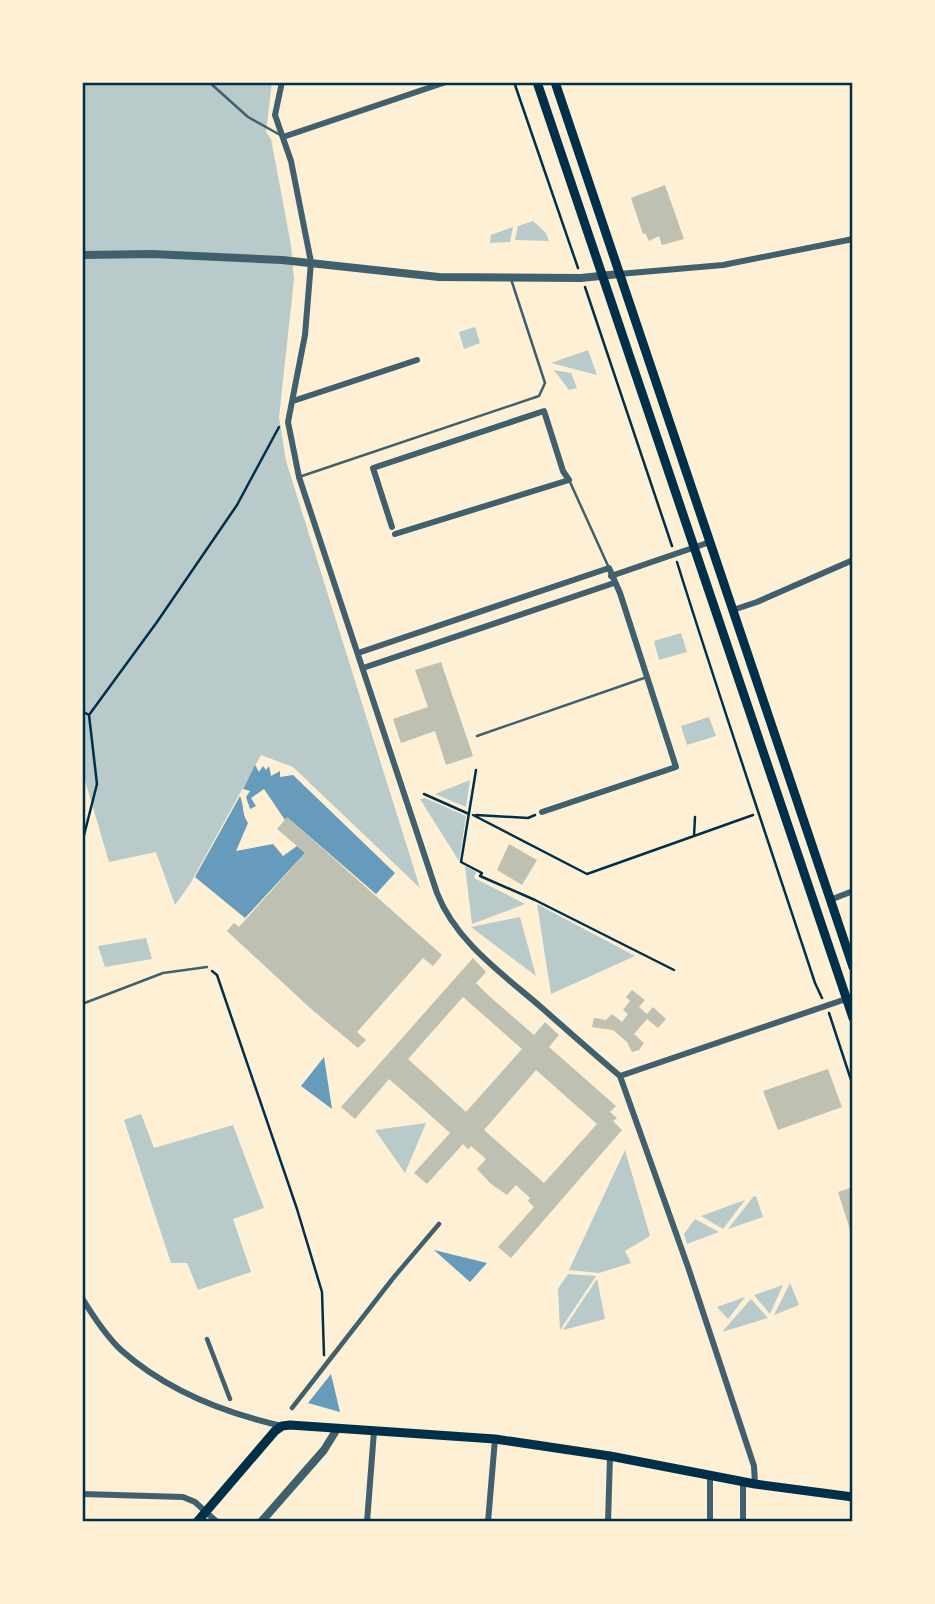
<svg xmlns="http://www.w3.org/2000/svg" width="935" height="1604" font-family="Figtree,sans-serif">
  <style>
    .green { fill: #b9caca }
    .water { fill: #669bbc }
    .building { fill: #bec0b2; fill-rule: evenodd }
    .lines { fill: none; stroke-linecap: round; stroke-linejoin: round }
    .path { stroke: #003049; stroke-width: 2.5 }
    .service { stroke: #3f606c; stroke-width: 2.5 }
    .pedestrian { stroke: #3f606c; stroke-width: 4.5 }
    .minor { stroke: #3f606c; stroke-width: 6 }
    .tertiary { stroke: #3f606c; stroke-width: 8 }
    .secondary { stroke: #003049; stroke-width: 9 }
    .neatline { fill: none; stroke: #003049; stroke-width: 2.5 }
  </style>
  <rect width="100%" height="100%" fill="#fdf0d5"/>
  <path class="green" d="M 82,82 L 272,82 L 266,132 L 271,139 L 291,245 L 294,279 L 279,417 L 286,461 L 420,888 L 293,767 L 261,755 L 190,884 L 175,905 L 156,852 L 109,862 L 82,770 Z
    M 533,221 L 546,233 L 549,241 L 515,240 L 518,226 Z
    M 513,227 L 510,242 L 490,243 L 491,235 Z
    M 475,327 L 480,343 L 464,349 L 459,332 Z
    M 588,350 L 597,375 L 551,363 Z
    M 554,370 L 571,373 L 577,388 L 569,390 Z
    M 681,633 L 687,652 L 659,660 L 654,641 Z
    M 709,717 L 716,736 L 687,745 L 681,726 Z
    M 470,780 L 466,807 L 435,794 Z
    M 425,798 L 466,816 L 459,861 L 420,799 Z
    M 465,866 L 476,872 L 474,878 L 525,904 L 472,924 Z
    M 537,904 L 635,956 L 551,994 Z
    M 520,917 L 536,976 L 471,927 Z
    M 146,938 L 152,959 L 105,967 L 98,946 Z
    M 141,1114 L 154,1148 L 233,1125 L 264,1208 L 233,1219 L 251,1272 L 198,1290 L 187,1263 L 171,1263 L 124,1120 Z
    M 426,1123 L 405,1173 L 375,1130 Z
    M 625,1150 L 650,1236 L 625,1251 L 631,1263 L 599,1273 L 569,1270 Z
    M 756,1196 L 763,1217 L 728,1229 L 753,1197 Z
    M 745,1200 L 723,1229 L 701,1216 Z
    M 695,1219 L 719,1232 L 687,1244 L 684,1234 Z
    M 568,1274 L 596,1276 L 560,1330 L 558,1289 Z
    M 597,1279 L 605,1319 L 563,1330 Z
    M 790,1283 L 799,1305 L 774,1315 Z
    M 783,1285 L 770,1314 L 754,1295 Z
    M 745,1297 L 728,1319 L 717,1307 Z
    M 751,1299 L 768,1318 L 722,1332 Z"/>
  <path class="water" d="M 255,765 L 259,772 L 263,766 L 266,770 L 269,766 L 271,776 L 280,771 L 280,777 L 293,775 L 395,873 L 376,894 L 288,818 L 285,820 L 264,789 L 251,798 L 256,806 L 250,809 L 246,797 L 250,791 L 243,789 Z
    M 240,796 C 245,809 241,811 248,823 L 236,851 L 273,844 L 283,856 L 297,846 L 305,853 L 245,918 L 195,877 Z
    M 324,1057 L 332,1109 L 301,1086 Z
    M 434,1250 L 487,1263 L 470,1282 Z
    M 331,1374 L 340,1412 L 308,1403 Z"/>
  <path class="building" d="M 665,185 L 684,239 L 662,245 L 659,236 L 649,241 L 645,233 L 643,234 L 631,198 Z
    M 441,662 L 473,756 L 446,765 L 435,731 L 401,743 L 393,719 L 428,707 L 415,670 Z
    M 287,817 L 442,955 L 433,966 L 423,958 L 357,1032 L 366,1040 L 358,1048 L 310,1008 L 227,931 L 234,923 L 239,927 L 305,853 L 277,829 Z
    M 509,844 L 537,860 L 522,885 L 497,870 Z
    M 473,958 L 486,972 L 476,983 L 488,995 L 534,1035 L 545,1022 L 559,1035 L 549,1047 L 616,1106 L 610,1112 L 617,1118 L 613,1121 L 622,1130 L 511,1258 L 498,1247 L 534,1207 L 528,1201 L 530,1198 L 516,1185 L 507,1195 L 491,1184 L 477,1169 L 486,1159 L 471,1146 L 468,1149 L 463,1144 L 427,1184 L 414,1173 L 450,1133 L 421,1107 L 389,1079 L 355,1119 L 341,1107 ZM 463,997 L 522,1049 L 466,1112 L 408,1059 ZM 536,1070 L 597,1124 L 544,1183 L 484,1130 Z
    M 632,990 L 645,1000 L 639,1007 L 647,1014 L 653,1007 L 666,1019 L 658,1028 L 647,1019 L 634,1034 L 644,1043 L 639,1050 L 632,1052 L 627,1042 L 613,1030 L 592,1027 L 594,1018 L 606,1020 L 612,1014 L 622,1022 L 628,1014 L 623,1010 L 630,1001 L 626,997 Z
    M 828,1069 L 842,1107 L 778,1130 L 763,1091 Z
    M 853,1187 L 853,1236 L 852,1236 L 838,1192 Z"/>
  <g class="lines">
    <path class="path" d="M 514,82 L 578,268
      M 585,287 L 672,546
      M 677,562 C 721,703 769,843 815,983 L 822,998
      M 82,711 L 89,715
      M 476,770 L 461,862 L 482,873 L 480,876 L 535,900 L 674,970
      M 424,794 L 469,814
      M 473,815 L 587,874 L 694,836 L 695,817
      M 476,815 L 528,818 L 535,815
      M 694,836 L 753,815
      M 82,843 L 97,784 L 89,715 L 157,622 L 237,505 L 279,427
      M 212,971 L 217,975 L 297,1209 L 322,1292 L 324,1355
      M 829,1013 L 853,1086"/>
    <path class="service" d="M 209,82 L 248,117 L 282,136
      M 299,477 L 539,396 L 545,383 L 511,279
      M 570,482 L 609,568
      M 477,736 L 647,677
      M 82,1004 L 163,973 L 207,967"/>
    <path class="pedestrian" d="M 207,1339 L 230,1399
      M 292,1408 L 394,1277 L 439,1224"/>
    <path class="minor" d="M 282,82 L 275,115 L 291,161 L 311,262 L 305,335 L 288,422 L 299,477 L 437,893 C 456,942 504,975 542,1008 C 568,1031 594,1054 620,1076
      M 283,137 L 446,82
      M 619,274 L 723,265 L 853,239
      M 293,401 L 417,360
      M 392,527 L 373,468 L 544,411 L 563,471 L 569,480 L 395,534
      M 611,576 L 710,542
      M 733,610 L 757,602 L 853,560
      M 358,653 L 609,568 L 620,593 L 676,767 L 542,812
      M 363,668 L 614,583
      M 830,900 L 853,891
      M 620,1076 L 688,1267 L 754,1466 L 755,1484
      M 620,1076 L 846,999
      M 82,1298 C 93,1316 106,1336 121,1350 C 166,1390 224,1413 282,1426
      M 710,1476 L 710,1522
      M 82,1494 L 183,1497 L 195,1502 L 217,1522
      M 367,1522 L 374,1431
      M 488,1522 L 495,1439
      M 608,1522 L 610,1456
      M 743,1522 L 743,1482"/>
    <path class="tertiary" d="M 82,255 L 152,254 L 282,260 L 439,277 L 581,278 L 619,274
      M 261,1522 L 324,1450 L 337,1429"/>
    <path class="secondary" d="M 537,82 L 853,1018
      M 555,82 L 853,967
      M 197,1522 L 275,1431 L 282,1426 L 290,1425 L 495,1439 L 610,1456 L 755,1484 L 853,1497"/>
  </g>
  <rect width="935" height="1604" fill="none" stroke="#fdf0d5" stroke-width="168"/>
  <rect x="84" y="84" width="767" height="1436" class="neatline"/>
</svg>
